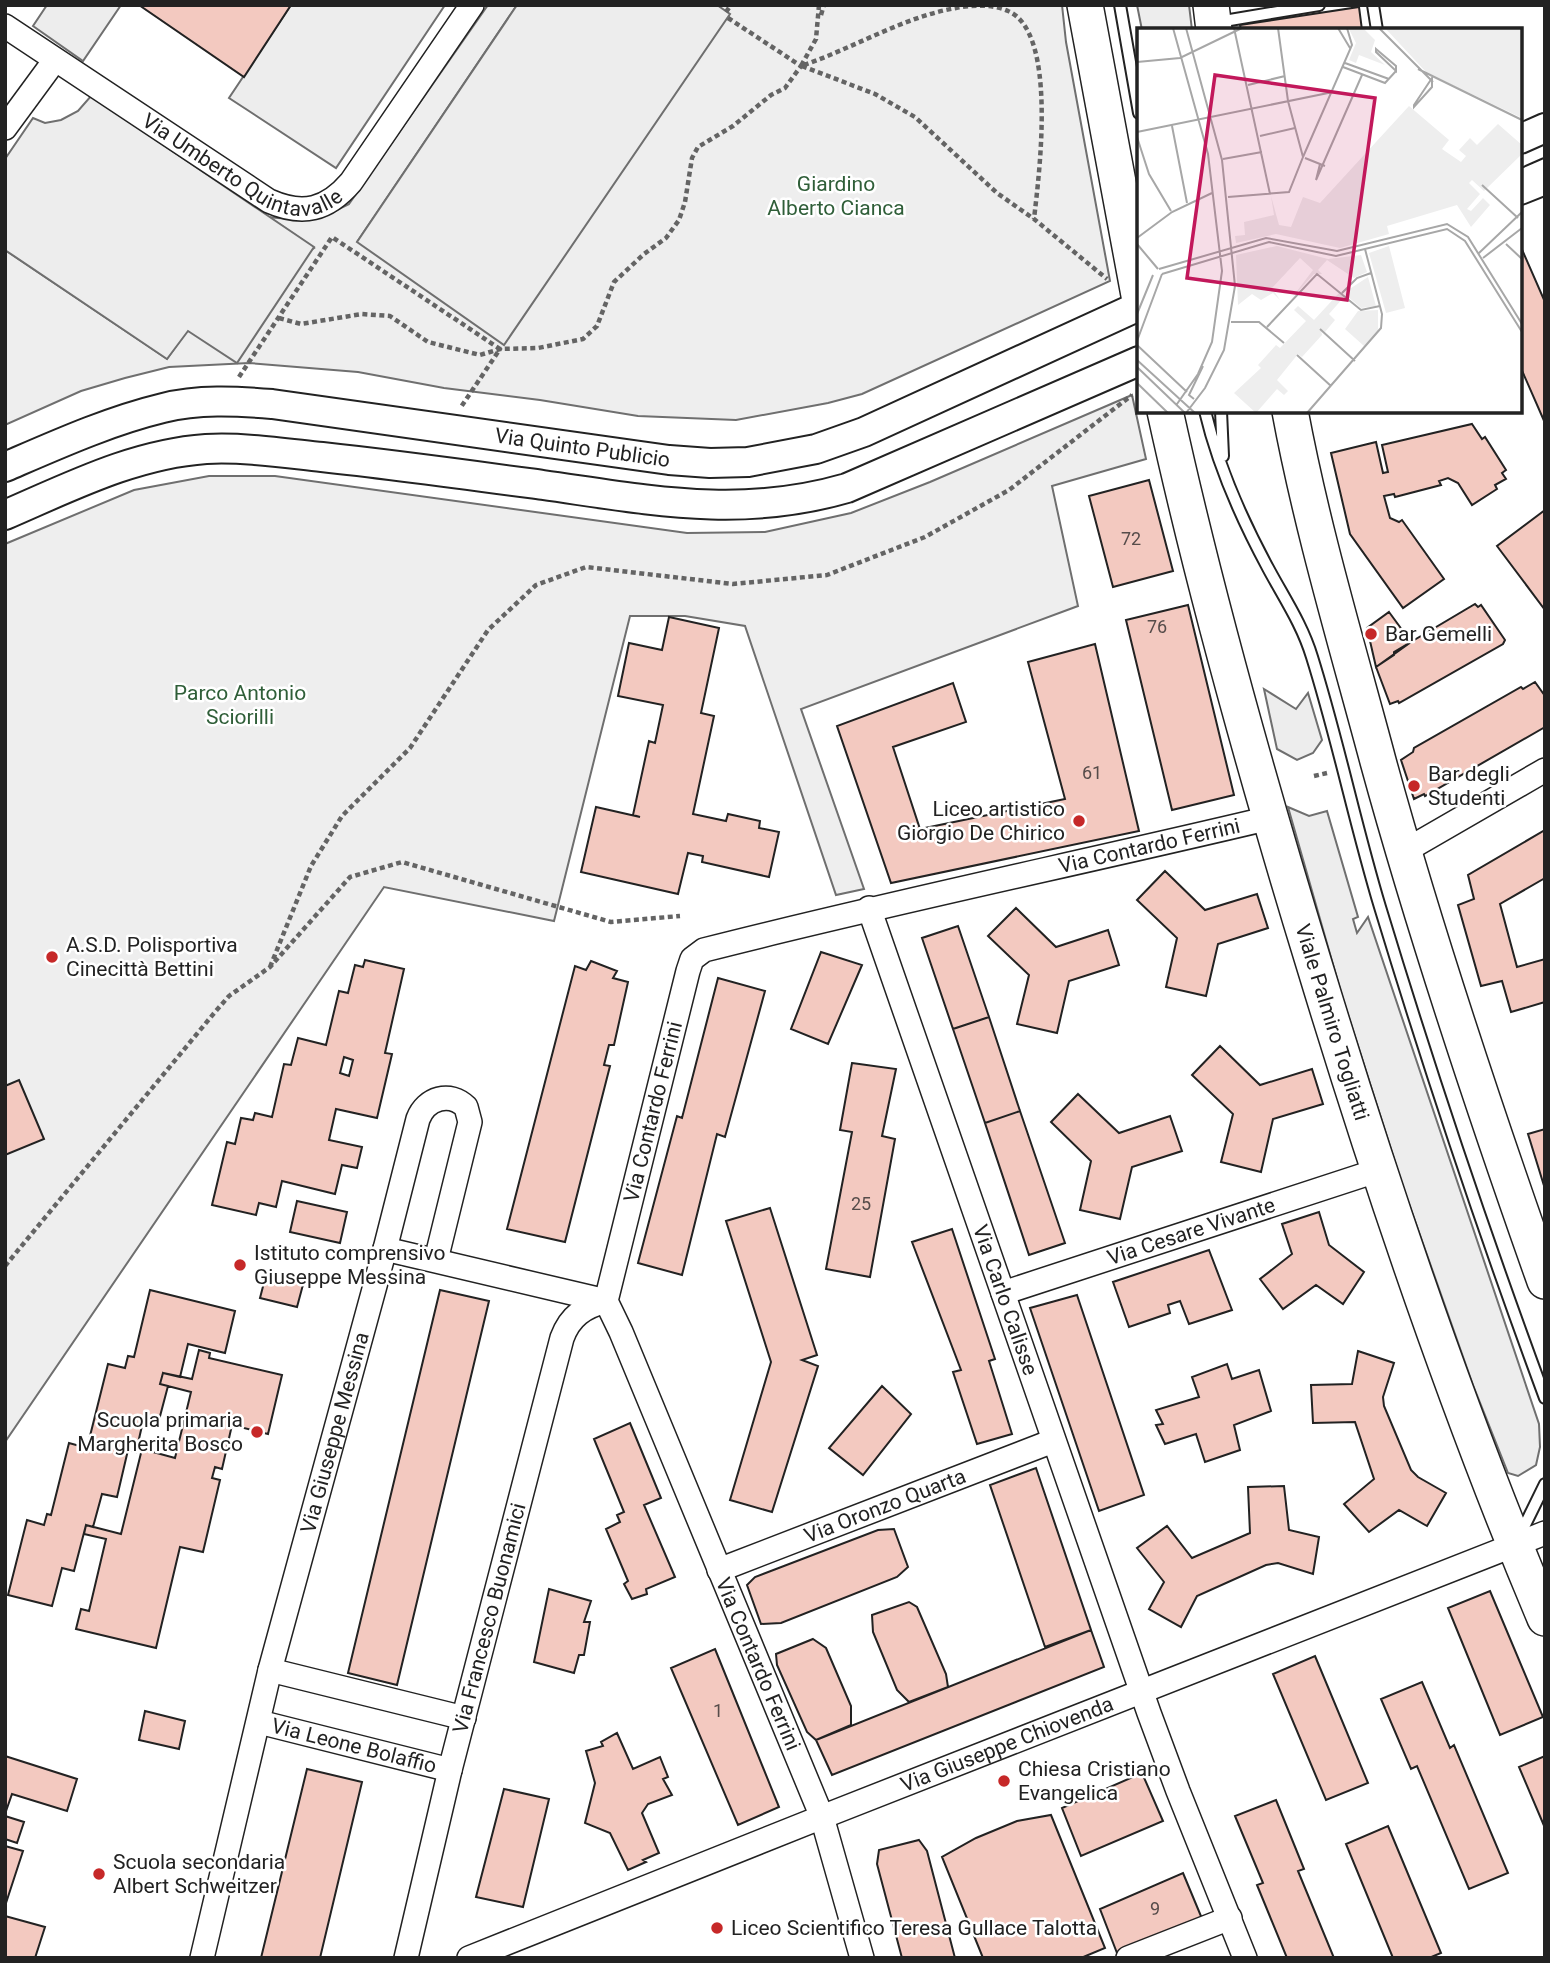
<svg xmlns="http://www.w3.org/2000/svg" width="1550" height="1963" font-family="Roboto,sans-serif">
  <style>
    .green { fill: #eee; stroke: #6f6f6f; stroke-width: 2 }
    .parking { fill: #ededed; stroke: #6f6f6f; stroke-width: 2 }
    .building { fill: #f3c9c0; stroke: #222; stroke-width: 2; fill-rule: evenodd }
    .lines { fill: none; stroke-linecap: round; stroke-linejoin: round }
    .service-casing { stroke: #222; stroke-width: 14 }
    .minor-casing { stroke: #222; stroke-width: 26 }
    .tertiary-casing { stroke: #222; stroke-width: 32 }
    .primary-casing { stroke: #222; stroke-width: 38 }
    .path { stroke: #646464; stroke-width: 4.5; stroke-dasharray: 5 3.5; stroke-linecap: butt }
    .service { stroke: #fff; stroke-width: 10 }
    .minor { stroke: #fff; stroke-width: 23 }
    .tertiary { stroke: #fff; stroke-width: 28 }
    .primary { stroke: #fff; stroke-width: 35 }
    .poi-dot { fill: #c62828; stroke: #fff; stroke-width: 2.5 }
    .labels { text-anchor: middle; stroke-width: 5; stroke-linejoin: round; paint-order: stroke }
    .number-label { font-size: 18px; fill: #564c4a }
    .street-label { font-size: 21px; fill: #222; stroke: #fff }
    .park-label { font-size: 21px; fill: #2f5e38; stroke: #fff }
    .poi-label { font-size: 21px; fill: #222; stroke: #fff; text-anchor: start }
    .inset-road { fill: none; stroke: #a7a7a7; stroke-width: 2 }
    .view { fill: #c2185b; fill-opacity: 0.15; stroke: #c2185b; stroke-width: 3.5 }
    .inset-edge { fill: none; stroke: #222; stroke-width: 3.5 }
  </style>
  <rect width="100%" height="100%" fill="#fff"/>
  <path class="green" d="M 488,5 L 517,5 L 357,242 L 717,5 L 1062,5 L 1066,42 L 1110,281 L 862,394 L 828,403 L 736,420 L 638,416 L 540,400 L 444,388 L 358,372 L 249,363 L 169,367 L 125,378 L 81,391 L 5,425 L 5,250 L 167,359 L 187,331 L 314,248 L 269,217 C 305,221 316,221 349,204 Z
    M 1132,395 L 1146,459 L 1052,486 L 1078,606 L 801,709 L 864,889 L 836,895 L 745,626 L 685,616 L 630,616 L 554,921 L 384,887 L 5,1442 L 5,544 L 134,490 L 209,476 L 275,476 L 687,533 L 765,532 L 851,513 L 930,482 Z"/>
  <path class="parking" d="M 47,5 L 121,5 L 83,61 L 33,26 Z
    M 291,5 L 445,5 L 336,168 L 229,98 Z
    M 517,5 L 717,5 L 730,14 L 504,345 L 357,242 Z
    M 1137,5 L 1189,5 L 1192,30 L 1142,30 Z
    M 91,96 L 314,247 L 237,363 L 188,331 L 167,359 L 5,250 L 5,159 L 33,118 L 45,123 L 61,120 L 78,111 Z
    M 1264,689 L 1296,709 L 1308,693 L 1322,740 L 1313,753 L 1297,760 L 1277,749 Z
    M 1288,807 L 1309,816 L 1327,811 L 1358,917 L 1353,919 L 1357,933 L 1368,917 L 1539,1424 L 1540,1447 L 1536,1465 L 1518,1476 L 1508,1473 L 1473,1385 L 1403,1187 L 1342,996 Z"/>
  <path class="building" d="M 139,5 L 291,5 L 244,77 Z
    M 1359,7 L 1362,30 L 1241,30 L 1240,25 Z
    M 1520,245 L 1545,302 L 1545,423 L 1520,366 Z
    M 1472,424 L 1482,439 L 1485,437 L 1506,470 L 1502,473 L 1506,479 L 1495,485 L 1497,489 L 1472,505 L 1458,483 L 1448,478 L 1439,481 L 1441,485 L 1395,497 L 1394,494 L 1384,496 L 1390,518 L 1399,522 L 1402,520 L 1444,579 L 1403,608 L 1350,534 L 1331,453 L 1376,442 L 1383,473 L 1388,472 L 1382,445 Z
    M 1149,480 L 1173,571 L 1113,587 L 1089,496 Z
    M 1545,510 L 1545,610 L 1497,546 Z
    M 1475,604 L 1478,607 L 1481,605 L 1505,640 L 1503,644 L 1399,703 L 1398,701 L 1390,704 L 1376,667 L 1394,655 L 1394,652 Z
    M 1188,605 L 1234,795 L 1172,810 L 1126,620 Z
    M 1389,612 L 1411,642 L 1376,667 L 1367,628 Z
    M 669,617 L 719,628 L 701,713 L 714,716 L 693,814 L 726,821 L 728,814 L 760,821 L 759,828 L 779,832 L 769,877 L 702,862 L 703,856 L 688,853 L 678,894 L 581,872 L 596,807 L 640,817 L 633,815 L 649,741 L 655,743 L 663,705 L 618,696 L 629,643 L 662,650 Z
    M 1095,644 L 1139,831 L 891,883 L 837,726 L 953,683 L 966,722 L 893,747 L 920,829 L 1065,799 L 1028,662 Z
    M 1535,682 L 1545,696 L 1545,727 L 1425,796 L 1424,794 L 1414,799 L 1401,760 L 1413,752 L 1414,748 L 1521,687 L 1523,689 Z
    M 1545,830 L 1545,878 L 1500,904 L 1517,967 L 1545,959 L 1545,1002 L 1511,1012 L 1502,981 L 1481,986 L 1458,905 L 1474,899 L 1468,875 Z
    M 1165,871 L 1205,910 L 1257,894 L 1268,928 L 1218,944 L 1206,996 L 1166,987 L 1177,938 L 1137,900 Z
    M 1016,908 L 1056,947 L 1108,930 L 1119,965 L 1069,981 L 1057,1033 L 1017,1024 L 1029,975 L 988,936 Z
    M 958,926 L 989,1017 L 953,1029 L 922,938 Z
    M 821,952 L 862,965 L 828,1044 L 791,1029 Z
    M 365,960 L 404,969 L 385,1053 L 392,1054 L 377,1118 L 336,1109 L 329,1140 L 362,1147 L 357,1168 L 342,1165 L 335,1194 L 282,1181 L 276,1207 L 259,1203 L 256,1215 L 212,1205 L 227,1142 L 235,1144 L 241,1118 L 253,1120 L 255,1113 L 272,1117 L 284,1064 L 291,1065 L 298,1038 L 326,1045 L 339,991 L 348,993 L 355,965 L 363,967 ZM 344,1057 L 353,1060 L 349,1076 L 340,1073 Z
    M 591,961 L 617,971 L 613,978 L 628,982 L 614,1045 L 609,1045 L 604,1065 L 610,1066 L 565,1242 L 507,1229 L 575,966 L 586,970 Z
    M 718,978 L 765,991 L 725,1137 L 717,1134 L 682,1275 L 638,1263 L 677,1116 L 682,1118 Z
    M 989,1017 L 1020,1111 L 985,1123 L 953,1029 Z
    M 1220,1046 L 1260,1085 L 1312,1069 L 1323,1104 L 1273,1119 L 1261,1172 L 1221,1162 L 1233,1114 L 1192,1075 Z
    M 852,1063 L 896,1069 L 882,1136 L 895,1139 L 870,1277 L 826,1269 L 852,1132 L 840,1130 Z
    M 19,1080 L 44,1139 L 5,1155 L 5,1086 Z
    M 1078,1094 L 1119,1133 L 1170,1116 L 1182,1151 L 1132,1167 L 1120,1219 L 1080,1210 L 1091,1161 L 1051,1122 Z
    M 1020,1111 L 1065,1243 L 1029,1255 L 985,1123 Z
    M 1545,1129 L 1545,1189 L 1528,1134 Z
    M 297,1201 L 347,1212 L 340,1243 L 290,1232 Z
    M 770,1208 L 817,1355 L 802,1360 L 818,1366 L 772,1512 L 730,1500 L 771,1362 L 726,1221 Z
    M 1319,1212 L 1329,1245 L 1364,1272 L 1343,1304 L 1316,1285 L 1283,1309 L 1260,1279 L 1292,1254 L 1282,1224 Z
    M 952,1229 L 995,1359 L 989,1361 L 1012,1434 L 977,1444 L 953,1372 L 961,1370 L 912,1242 Z
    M 1209,1250 L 1232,1310 L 1189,1324 L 1180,1301 L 1168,1305 L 1170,1313 L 1129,1327 L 1113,1282 Z
    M 267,1271 L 304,1281 L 297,1307 L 260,1298 Z
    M 150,1290 L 235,1311 L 225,1353 L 188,1344 L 180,1377 L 163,1373 L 160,1384 L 168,1386 L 159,1420 L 144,1417 L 136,1452 L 128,1450 L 117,1497 L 102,1494 L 93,1527 L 86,1525 L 74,1571 L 62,1568 L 52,1606 L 8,1595 L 27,1520 L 44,1525 L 47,1514 L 51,1515 L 69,1443 L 87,1448 L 108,1364 L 125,1368 L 128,1356 L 134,1357 Z
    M 440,1290 L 489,1301 L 397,1685 L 348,1673 Z
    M 1077,1295 L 1144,1495 L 1099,1511 L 1030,1308 Z
    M 199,1350 L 210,1353 L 209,1358 L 282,1375 L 268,1434 L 232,1425 L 222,1469 L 215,1467 L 212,1478 L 220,1480 L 203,1552 L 180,1547 L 156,1648 L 76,1629 L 81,1609 L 89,1611 L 106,1539 L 84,1534 L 86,1525 L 121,1534 L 142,1449 L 175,1458 L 191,1392 L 160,1384 L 163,1373 L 192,1379 Z
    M 1358,1351 L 1394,1363 L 1383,1397 L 1384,1406 L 1411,1470 L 1418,1477 L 1446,1493 L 1427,1526 L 1399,1510 L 1369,1532 L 1344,1504 L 1374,1479 L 1355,1422 L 1313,1423 L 1311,1385 L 1352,1384 Z
    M 1227,1364 L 1232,1379 L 1259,1370 L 1271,1411 L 1234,1425 L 1240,1450 L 1205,1462 L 1196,1434 L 1165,1444 L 1156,1425 L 1163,1424 L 1156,1410 L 1199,1397 L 1192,1377 Z
    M 882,1386 L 911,1414 L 863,1475 L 829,1448 Z
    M 630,1423 L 661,1498 L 644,1505 L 675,1577 L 646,1589 L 647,1594 L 632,1599 L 624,1584 L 628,1581 L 606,1529 L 620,1522 L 617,1515 L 624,1512 L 594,1439 Z
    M 1036,1468 L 1091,1630 L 1045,1647 L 990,1485 Z
    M 1284,1486 L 1289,1530 L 1319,1537 L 1313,1574 L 1278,1563 L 1266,1565 L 1197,1596 L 1181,1627 L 1149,1609 L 1164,1582 L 1137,1548 L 1167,1526 L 1192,1558 L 1250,1533 L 1248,1487 Z
    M 894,1529 L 908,1567 L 897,1577 L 781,1623 L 761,1624 L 747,1585 L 755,1577 L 878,1530 Z
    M 549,1589 L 591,1601 L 584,1622 L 590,1622 L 584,1655 L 579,1655 L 574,1673 L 534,1662 Z
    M 1490,1591 L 1543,1717 L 1500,1735 L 1448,1608 Z
    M 909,1602 L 917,1607 L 946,1674 L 948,1687 L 909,1702 L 897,1690 L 873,1632 L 872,1615 Z
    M 1091,1630 L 1104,1667 L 832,1775 L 816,1740 Z
    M 813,1639 L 826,1648 L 851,1706 L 851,1725 L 816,1740 L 807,1732 L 777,1665 L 776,1654 Z
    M 715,1649 L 779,1807 L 738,1825 L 671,1668 Z
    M 1315,1656 L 1368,1783 L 1326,1800 L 1273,1674 Z
    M 1422,1682 L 1450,1748 L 1454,1745 L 1508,1873 L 1469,1889 L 1417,1766 L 1411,1769 L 1381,1699 Z
    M 145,1711 L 185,1721 L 179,1749 L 139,1740 Z
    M 617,1733 L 633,1769 L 660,1757 L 668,1777 L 663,1779 L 672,1795 L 648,1804 L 642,1813 L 659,1853 L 643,1860 L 646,1862 L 628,1870 L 610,1833 L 585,1823 L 595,1783 L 586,1751 L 603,1746 L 601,1742 Z
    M 5,1756 L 77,1779 L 67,1811 L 12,1794 L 5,1814 Z
    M 1545,1756 L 1545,1828 L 1519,1767 Z
    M 307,1769 L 362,1782 L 320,1958 L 261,1958 Z
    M 1142,1773 L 1163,1821 L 1081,1856 L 1062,1808 Z
    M 504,1789 L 549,1799 L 523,1907 L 476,1897 Z
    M 1276,1800 L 1304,1869 L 1298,1871 L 1334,1958 L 1287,1958 L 1257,1885 L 1263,1883 L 1235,1816 Z
    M 1051,1815 L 1105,1948 L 1081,1958 L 983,1958 L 942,1857 L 976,1838 L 1017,1821 Z
    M 5,1816 L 24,1822 L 17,1843 L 5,1839 Z
    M 1388,1826 L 1441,1953 L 1429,1958 L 1393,1958 L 1346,1844 Z
    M 919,1840 L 927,1851 L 955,1958 L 902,1958 L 877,1864 L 879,1850 Z
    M 5,1846 L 23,1851 L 6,1903 L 5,1903 Z
    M 1183,1873 L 1203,1921 L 1117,1953 L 1100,1909 Z
    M 5,1916 L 45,1927 L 35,1958 L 5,1958 Z"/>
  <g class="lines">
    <g class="service-casing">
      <path id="service" d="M 1120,5 L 1139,113
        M 1373,5 L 1377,30
        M 1218,22 L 1319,5
        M 1520,175 L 1545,164
        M 1205,411 C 1218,466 1241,518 1268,568 C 1284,598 1302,624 1312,657 C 1338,740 1355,824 1380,907 C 1430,1072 1485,1236 1545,1398
        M 1221,411 L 1223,456
        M 1520,1535 L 1545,1484"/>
    </g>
    <g class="minor-casing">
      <g id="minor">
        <path id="s1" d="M 5,26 L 269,201 C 303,216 327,210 351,182 L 472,5"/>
        <path d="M 5,128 L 55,60"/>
        <path d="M 1403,852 L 1545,770"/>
        <path id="s2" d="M 869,908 L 1149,1713 L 1178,1791 L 1245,1958"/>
        <path d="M 385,1249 L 606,1301"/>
        <path id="s3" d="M 1003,1293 L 1379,1170"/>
        <path id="s4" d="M 719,1570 L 1053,1441"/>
        <path d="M 270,1670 L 464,1718"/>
        <path id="s5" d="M 259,1722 L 450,1770"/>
        <path id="s6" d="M 202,1958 L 270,1670 L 385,1249 L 418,1119 C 426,1098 450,1091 466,1107 L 470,1122 L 436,1260"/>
        <path id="s7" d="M 406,1958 L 450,1770 L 562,1338 C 570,1316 584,1307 606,1301"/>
        <path id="s8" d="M 469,1958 L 822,1817 L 1545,1533"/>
        <path id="s9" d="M 862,1958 L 822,1817 L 621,1332 L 606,1301 L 688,971 L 692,959 L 704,950 C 892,902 1081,863 1270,818"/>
        <path d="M 1128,1958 L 1230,1918"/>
      </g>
    </g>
    <g class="tertiary-casing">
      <g id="tertiary">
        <path d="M 1520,139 L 1545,128"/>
        <path d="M 1520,190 L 1545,180"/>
        <path id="s10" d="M 5,467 C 56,445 109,421 163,408 C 198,399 236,401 272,404 L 669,460 L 710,463 L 748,462 L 816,449 L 864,432 L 1139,306"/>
        <path d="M 5,515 C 70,487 134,454 206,449 C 244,447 284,453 322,457 C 396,465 469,475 543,485 C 650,500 740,519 847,488 L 1139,361"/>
      </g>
    </g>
    <g class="primary-casing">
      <g id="primary">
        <path d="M 1085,5 L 1139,295"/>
        <path d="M 1211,5 L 1214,30"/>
        <path id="s11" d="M 1165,411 C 1206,598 1258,781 1314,964 C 1381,1185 1455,1405 1545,1618"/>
        <path d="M 1290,411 C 1312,529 1347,645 1378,761 C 1426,936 1484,1109 1545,1281"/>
      </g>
    </g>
    <path class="path" d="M 819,5 L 816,39 L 801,66 C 852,49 903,17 956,8 C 972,5 993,4 1008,11 C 1058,32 1039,175 1034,219
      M 726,12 L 731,5
      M 821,15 L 824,5
      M 802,66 L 875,94 L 915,117 L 997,193 L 1034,219 L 1107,279
      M 279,318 L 301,324 L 362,314 L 390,316 L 428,342 L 480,355 L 500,349 L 538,348 L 583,339 L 597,326 L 614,282 L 644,254 L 666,238 L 679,220 L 685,202 L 692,158 L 698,147 L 733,126 L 771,95 L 785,88 L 801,66 L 728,18
      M 239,377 L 332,237 L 500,349 L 461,407
      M 1314,776 L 1327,773
      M 270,967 L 311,866 L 342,816 L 410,748 L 488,630 L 536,585 L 586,567 L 733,584 L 827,575 L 925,537 L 1009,490 L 1132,395
      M 5,1266 L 215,1012 L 229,996 L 270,967 L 350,877 L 402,862 L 611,922 L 680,916"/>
    <use href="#service" class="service"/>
    <use href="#minor" class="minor"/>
    <use href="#tertiary" class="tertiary"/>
    <use href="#primary" class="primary"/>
  </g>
  <g class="poi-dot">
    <circle cx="1371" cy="634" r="7"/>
    <circle cx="1414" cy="786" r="7"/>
    <circle cx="1079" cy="821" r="7"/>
    <circle cx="52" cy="957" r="7"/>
    <circle cx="240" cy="1265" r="7"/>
    <circle cx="257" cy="1432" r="7"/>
    <circle cx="1004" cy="1781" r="7"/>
    <circle cx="99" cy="1874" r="7"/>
    <circle cx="717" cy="1928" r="7"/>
  </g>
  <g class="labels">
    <g class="number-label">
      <text x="1131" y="545">72</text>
      <text x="1157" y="633">76</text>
      <text x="1092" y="779">61</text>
      <text x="861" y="1210">25</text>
      <text x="718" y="1717">1</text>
      <text x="1155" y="1915">9</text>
    </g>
    <g class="street-label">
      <text dy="7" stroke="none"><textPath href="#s1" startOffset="280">Via Umberto Quintavalle</textPath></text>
      <text dy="7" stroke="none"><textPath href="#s10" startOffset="592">Via Quinto Publicio</textPath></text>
      <text dy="7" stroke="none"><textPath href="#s9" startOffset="1531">Via Contardo Ferrini</textPath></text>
      <text dy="7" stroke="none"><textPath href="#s11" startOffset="634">Viale Palmiro Togliatti</textPath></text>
      <text dy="7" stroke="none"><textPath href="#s9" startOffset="901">Via Contardo Ferrini</textPath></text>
      <text dy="7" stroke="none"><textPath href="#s3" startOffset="198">Via Cesare Vivante</textPath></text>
      <text dy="7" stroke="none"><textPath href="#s2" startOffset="415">Via Carlo Calisse</textPath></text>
      <text dy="7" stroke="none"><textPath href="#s6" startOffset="542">Via Giuseppe Messina</textPath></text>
      <text dy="7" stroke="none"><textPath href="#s4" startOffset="178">Via Oronzo Quarta</textPath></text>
      <text dy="7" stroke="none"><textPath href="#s7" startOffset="350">Via Francesco Buonamici</textPath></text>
      <text transform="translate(758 1664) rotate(67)" y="7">Via Contardo Ferrini</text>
      <text dy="7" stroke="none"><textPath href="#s8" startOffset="579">Via Giuseppe Chiovenda</textPath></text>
      <text dy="7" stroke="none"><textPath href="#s5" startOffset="98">Via Leone Bolaffio</textPath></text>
    </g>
    <g class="park-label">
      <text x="836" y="191">Giardino<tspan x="836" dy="24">Alberto Cianca</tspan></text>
      <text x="240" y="700">Parco Antonio<tspan x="240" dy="24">Sciorilli</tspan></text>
    </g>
    <g class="poi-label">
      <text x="1385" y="641">Bar Gemelli</text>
      <text x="1428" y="781">Bar degli<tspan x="1428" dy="24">Studenti</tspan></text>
      <text x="1065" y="816" text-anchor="end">Liceo artistico<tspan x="1065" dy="24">Giorgio De Chirico</tspan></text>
      <text x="66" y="952">A.S.D. Polisportiva<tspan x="66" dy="24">Cinecittà Bettini</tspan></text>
      <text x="254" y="1260">Istituto comprensivo<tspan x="254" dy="24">Giuseppe Messina</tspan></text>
      <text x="243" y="1427" text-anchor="end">Scuola primaria<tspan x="243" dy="24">Margherita Bosco</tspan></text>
      <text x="1018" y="1776">Chiesa Cristiano<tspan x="1018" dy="24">Evangelica</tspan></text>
      <text x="113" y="1869">Scuola secondaria<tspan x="113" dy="24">Albert Schweitzer</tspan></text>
      <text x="731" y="1935">Liceo Scientifico Teresa Gullace Talotta</text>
    </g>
  </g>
  <g transform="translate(1137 28)">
    <rect width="385" height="385" fill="#fff"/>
    <path d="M 226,0 L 238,12 L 234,24 L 248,37 L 222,27 L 219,35 L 212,32 L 219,15 L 212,1 ZM 248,0 L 385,0 L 385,90 L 290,45 ZM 272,78 L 312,112 L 305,121 L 324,134 L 329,128 L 322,122 L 333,110 L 340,117 L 361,96 L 385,117 L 385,126 L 347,163 L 335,152 L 332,155 L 343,166 L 330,181 L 334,183 L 346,170 L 353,177 L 334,199 L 320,177 L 250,198 L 252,206 L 203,220 L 139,206 L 99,215 L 98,208 L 108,207 L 107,194 L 137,187 L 134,168 L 142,197 L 154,199 L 166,169 L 183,175 ZM 140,218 L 191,231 L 224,227 L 230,244 L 217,250 L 190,232 L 181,242 L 185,246 L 177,246 L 154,271 L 176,242 L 163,230 L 135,260 L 143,272 L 136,265 L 124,272 L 115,266 L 101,277 L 99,227 ZM 252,218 L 268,280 L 249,285 L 232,225 ZM 231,249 L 239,278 L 224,280 L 210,268 L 211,262 ZM 202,265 L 207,269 L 192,286 L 198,292 L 188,304 L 184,301 L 185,307 L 165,329 L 161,326 L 140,352 L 151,363 L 147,367 L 140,361 L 119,385 L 97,365 L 124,340 L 121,337 L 139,317 L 143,320 L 169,293 L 157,282 L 161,278 L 177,292 ZM 241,282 L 241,303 L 227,318 L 208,301 L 221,283 Z" fill="#eee"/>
    <path class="inset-road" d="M 36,0 L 71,126 L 85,243 L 75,314 L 61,346 L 40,376M 49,0 L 85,132 L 98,258 L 87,322 L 68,360 L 49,385M 97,0 L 133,166M 201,0 L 213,20M 242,0 L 296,54M 239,21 L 259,38 L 259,43 L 239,24 ZM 0,34 L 43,30 L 105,0M 208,35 L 252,51M 206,39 L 248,55 L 259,43M 281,41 L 385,92M 295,50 L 295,59 L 277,79 L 277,77 ZM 111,57 L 148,48M 35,98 L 50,175M 0,104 L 196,64M 123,108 L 158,100M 0,109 L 12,146 L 34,183M 166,129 L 215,17 L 210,0M 168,130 L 188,138M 86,131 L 125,124M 183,136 L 179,152 L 225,47M 345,157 L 381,190M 91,169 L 152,164 L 166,129 L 151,73 L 141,0M 0,210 L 35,184 L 75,165M 0,216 L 21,241M 369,216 L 385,231M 342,225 L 385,184M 346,230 L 385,200M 22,241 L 129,210 L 200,223 L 310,196 L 331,209 L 385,296M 25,246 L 132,214 L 199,228 L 310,201 L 328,213 L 385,304M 205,265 L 220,250 L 234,245M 0,286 L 16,247M 94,294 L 122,294 L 147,315M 130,299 L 180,246 L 224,282 L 243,278M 183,301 L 218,333M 0,313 L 25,246M 0,317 L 50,364M 160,327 L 194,358M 0,332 L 58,385M 0,339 L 48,385M 0,355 L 31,385M 57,371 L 52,367 L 66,338M 170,385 L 244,300 L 245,286 L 228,221"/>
    <path class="view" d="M 78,47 L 238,70 L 210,272 L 50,250 Z"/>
    <rect width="385" height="385" class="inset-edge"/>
  </g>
  <rect width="1550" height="1963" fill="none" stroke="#222222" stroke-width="14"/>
</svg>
